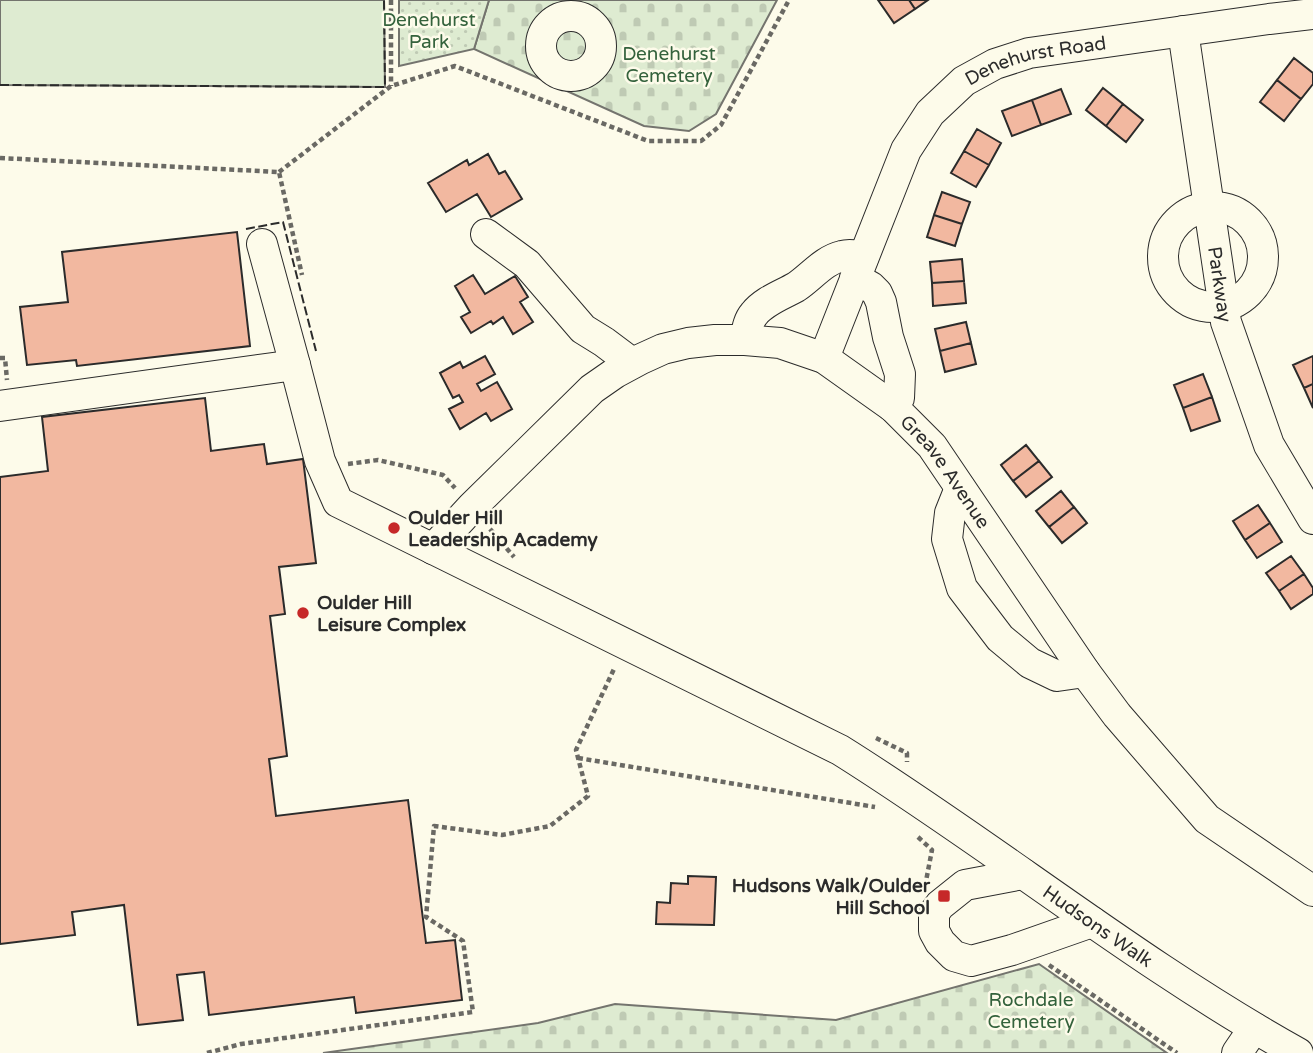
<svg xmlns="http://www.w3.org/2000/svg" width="1313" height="1053" font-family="'Varela Round',sans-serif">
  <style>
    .cemetery { fill: url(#cemetery-stones); stroke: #74746e; stroke-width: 2 }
    .park { fill: url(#park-dots); stroke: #74746e; stroke-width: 2 }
    .garden { fill: #deebd1; stroke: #74746e; stroke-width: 2 }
    .building { fill: #f2b8a0; stroke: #2b2b2b; stroke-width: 2 }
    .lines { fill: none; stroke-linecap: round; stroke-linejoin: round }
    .minor-casing { stroke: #2b2b2b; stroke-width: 32 }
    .path { stroke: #6a6964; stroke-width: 4.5; stroke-dasharray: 5 3.5; stroke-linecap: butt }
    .minor { stroke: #fdfbea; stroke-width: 30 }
    .fence { stroke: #2b2b2b; stroke-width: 2; stroke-dasharray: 9 3.5; stroke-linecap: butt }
    .poi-dot { fill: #c62828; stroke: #fdfbea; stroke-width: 2.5 }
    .labels { text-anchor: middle; stroke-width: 5; stroke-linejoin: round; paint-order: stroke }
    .park-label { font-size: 19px; fill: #34623c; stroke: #fdfbea }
    .street-label { font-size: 19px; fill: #2b2b2b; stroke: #fdfbea }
    .poi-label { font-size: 19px; font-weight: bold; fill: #2b2b2b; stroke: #fdfbea; text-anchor: start }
  </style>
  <defs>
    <pattern id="cemetery-stones" width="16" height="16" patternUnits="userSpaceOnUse" patternTransform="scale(1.75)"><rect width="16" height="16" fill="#deebd1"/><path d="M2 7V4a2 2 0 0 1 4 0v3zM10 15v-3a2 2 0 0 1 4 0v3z" fill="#bfcab4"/></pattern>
    <pattern id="park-dots" width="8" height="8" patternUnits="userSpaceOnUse" patternTransform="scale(1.75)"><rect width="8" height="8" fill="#deebd1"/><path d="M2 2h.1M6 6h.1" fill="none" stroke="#bfcab4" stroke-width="1.8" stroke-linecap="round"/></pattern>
  </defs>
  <rect width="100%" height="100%" fill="#fdfbea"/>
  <path class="cemetery" d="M 489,0 L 777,0 L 716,114 L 689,131 L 644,126 L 474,49 Z
    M 1039,964 L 1167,1053 L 323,1053 L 538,1023 L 615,1004 L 836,1020 Z"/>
  <path class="park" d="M 399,0 L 489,0 L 474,49 L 399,66 Z"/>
  <path class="garden" d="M 0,0 L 384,0 L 385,87 L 0,85 Z"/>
  <path class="building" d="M 878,0 L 909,0 L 915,9 L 894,23 Z
    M 909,0 L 928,0 L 915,9 Z
    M 1294,58 L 1313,73 L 1313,84 L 1301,99 L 1277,80 Z
    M 1277,80 L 1301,99 L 1284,121 L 1260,102 Z
    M 1103,88 L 1123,104 L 1106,126 L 1086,110 Z
    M 1061,89 L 1071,114 L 1041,125 L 1032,100 Z
    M 1032,100 L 1041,125 L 1012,136 L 1002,111 Z
    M 1123,104 L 1143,120 L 1126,142 L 1106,126 Z
    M 977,129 L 1001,143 L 989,165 L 964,151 Z
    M 964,151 L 989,165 L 976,187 L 951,173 Z
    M 488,154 L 499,174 L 505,171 L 522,199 L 491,217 L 477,194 L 446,212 L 428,183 L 467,160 L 469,165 Z
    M 942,192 L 970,202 L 962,224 L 934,215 Z
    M 934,215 L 962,224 L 955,246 L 927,237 Z
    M 237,232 L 250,346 L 77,366 L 76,360 L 27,365 L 20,307 L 68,302 L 62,252 Z
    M 962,259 L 964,281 L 932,283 L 930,262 Z
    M 473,275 L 485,294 L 515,276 L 528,297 L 520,302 L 533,322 L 513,334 L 503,317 L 493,324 L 491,321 L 471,333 L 461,317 L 470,312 L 455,286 Z
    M 964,281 L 966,303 L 933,306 L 932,283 Z
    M 966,322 L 971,343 L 940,351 L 935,329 Z
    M 971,343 L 976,364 L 945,372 L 940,351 Z
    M 485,356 L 495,374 L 477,384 L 481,391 L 497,382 L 512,409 L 491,421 L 486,413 L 460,429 L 449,409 L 463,402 L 459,395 L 453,398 L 440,373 L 460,362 L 463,368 Z
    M 1313,356 L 1313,384 L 1304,388 L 1293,365 Z
    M 1203,374 L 1212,397 L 1183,408 L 1174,385 Z
    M 1313,384 L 1313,408 L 1304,388 Z
    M 1212,397 L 1220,421 L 1191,431 L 1183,408 Z
    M 205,398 L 211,451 L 264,444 L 267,464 L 303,459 L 316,563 L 279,567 L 285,614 L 270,616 L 287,756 L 269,759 L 276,816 L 408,800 L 426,943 L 455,940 L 462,1000 L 356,1013 L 354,997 L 209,1015 L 204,972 L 177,975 L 183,1020 L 138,1025 L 124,905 L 72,912 L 75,935 L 0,944 L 0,477 L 48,471 L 42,417 Z
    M 1026,445 L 1039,461 L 1013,481 L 1001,465 Z
    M 1039,461 L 1052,477 L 1026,497 L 1013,481 Z
    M 1061,491 L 1074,507 L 1049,527 L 1036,511 Z
    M 1258,505 L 1270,523 L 1245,540 L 1233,521 Z
    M 1074,507 L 1087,523 L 1062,543 L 1049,527 Z
    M 1270,523 L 1282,542 L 1257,558 L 1245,540 Z
    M 1291,556 L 1304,574 L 1279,591 L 1266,573 Z
    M 1304,574 L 1313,588 L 1313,594 L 1291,609 L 1279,591 Z
    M 688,876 L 716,877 L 714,925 L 656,924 L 657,902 L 670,903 L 671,883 L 688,884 Z"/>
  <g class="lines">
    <g class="minor-casing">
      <g id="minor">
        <circle cx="571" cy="46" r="30"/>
        <path id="s1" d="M 1183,31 L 1226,322 L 1269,445 L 1313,519"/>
        <circle cx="1213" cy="257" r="50"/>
        <path d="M 486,234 L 527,264 L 583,329 L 604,342 L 632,363"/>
        <path d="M 262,244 L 295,365"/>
        <path d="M 855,278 L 871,287 L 877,293 L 881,302 L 888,337 L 900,374 L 899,398 L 893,407"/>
        <path d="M 745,340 C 747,330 748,321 754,314 C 764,301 782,295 796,287 C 811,277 824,260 842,256 C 849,254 856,255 863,258"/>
        <path id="s2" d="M 824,358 L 906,150 L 930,113 L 964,81 L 995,64 L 1029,53 L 1269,19 L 1313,14"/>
        <path id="s3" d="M 0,406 L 295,365 L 320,461 L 338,502 L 840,750 C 995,847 1138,964 1298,1053"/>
        <path d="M 960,488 L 950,513 L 947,539 L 962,588 L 1000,638 L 1030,663 L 1057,676 L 1085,672"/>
        <path id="s4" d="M 433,549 L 472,507 L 592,389 L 615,373 L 641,359 L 663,349 L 688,343 L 715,340 L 745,340 L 780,343 L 824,358 L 893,407 L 932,446 L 1085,672 L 1117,715 L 1207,819 L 1313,891"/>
        <path d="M 1023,874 L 965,885 L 940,905 L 934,913 L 934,931 L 940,942 L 954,956 L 971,961 L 1012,950 L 1092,922"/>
        <path d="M 1237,1053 L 1254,1028"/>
      </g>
    </g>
    <path class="path" d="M 391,0 L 391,86
      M 0,158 L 279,172 L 302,275
      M 279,172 L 391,86 L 455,66 L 648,141 L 701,141 L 721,125 L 789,0
      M 0,358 L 5,358 L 7,380
      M 348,464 L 378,460 L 443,475 L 455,488
      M 490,529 L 514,557
      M 876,738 L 907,753 L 907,762
      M 578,758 L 875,807
      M 918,837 L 932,850 L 926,881
      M 1049,965 L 1177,1053
      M 207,1053 L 241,1044 L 473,1012 L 463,941 L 426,917 L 434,826 L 502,835 L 550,826 L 588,796 L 576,750 L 614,669"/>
    <use href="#minor" class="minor"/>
    <path class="fence" d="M 0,85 L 385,87 L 384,0
      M 246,229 L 283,222 L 316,351"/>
  </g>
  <g class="poi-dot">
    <circle cx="394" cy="528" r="7"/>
    <circle cx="303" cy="613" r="7"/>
    <rect x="937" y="889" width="14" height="14" rx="3.5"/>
  </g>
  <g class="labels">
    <g class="park-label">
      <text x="429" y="26">Denehurst<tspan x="429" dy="22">Park</tspan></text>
      <text x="669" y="60">Denehurst<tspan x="669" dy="22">Cemetery</tspan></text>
      <text x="1031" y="1006">Rochdale<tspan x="1031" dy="22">Cemetery</tspan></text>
    </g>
    <g class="street-label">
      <text dy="7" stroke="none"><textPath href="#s2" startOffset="390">Denehurst Road</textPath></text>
      <text dy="7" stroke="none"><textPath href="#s1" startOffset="256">Parkway</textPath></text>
      <text dy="7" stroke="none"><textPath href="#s4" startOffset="640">Greave Avenue</textPath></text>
      <text dy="7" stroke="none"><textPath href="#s3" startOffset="1314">Hudsons Walk</textPath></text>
    </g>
    <g class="poi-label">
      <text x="408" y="524">Oulder Hill<tspan x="408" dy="22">Leadership Academy</tspan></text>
      <text x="317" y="609">Oulder Hill<tspan x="317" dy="22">Leisure Complex</tspan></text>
      <text x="930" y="892" text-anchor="end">Hudsons Walk/Oulder<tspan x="930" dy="22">Hill School</tspan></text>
    </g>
  </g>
</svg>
